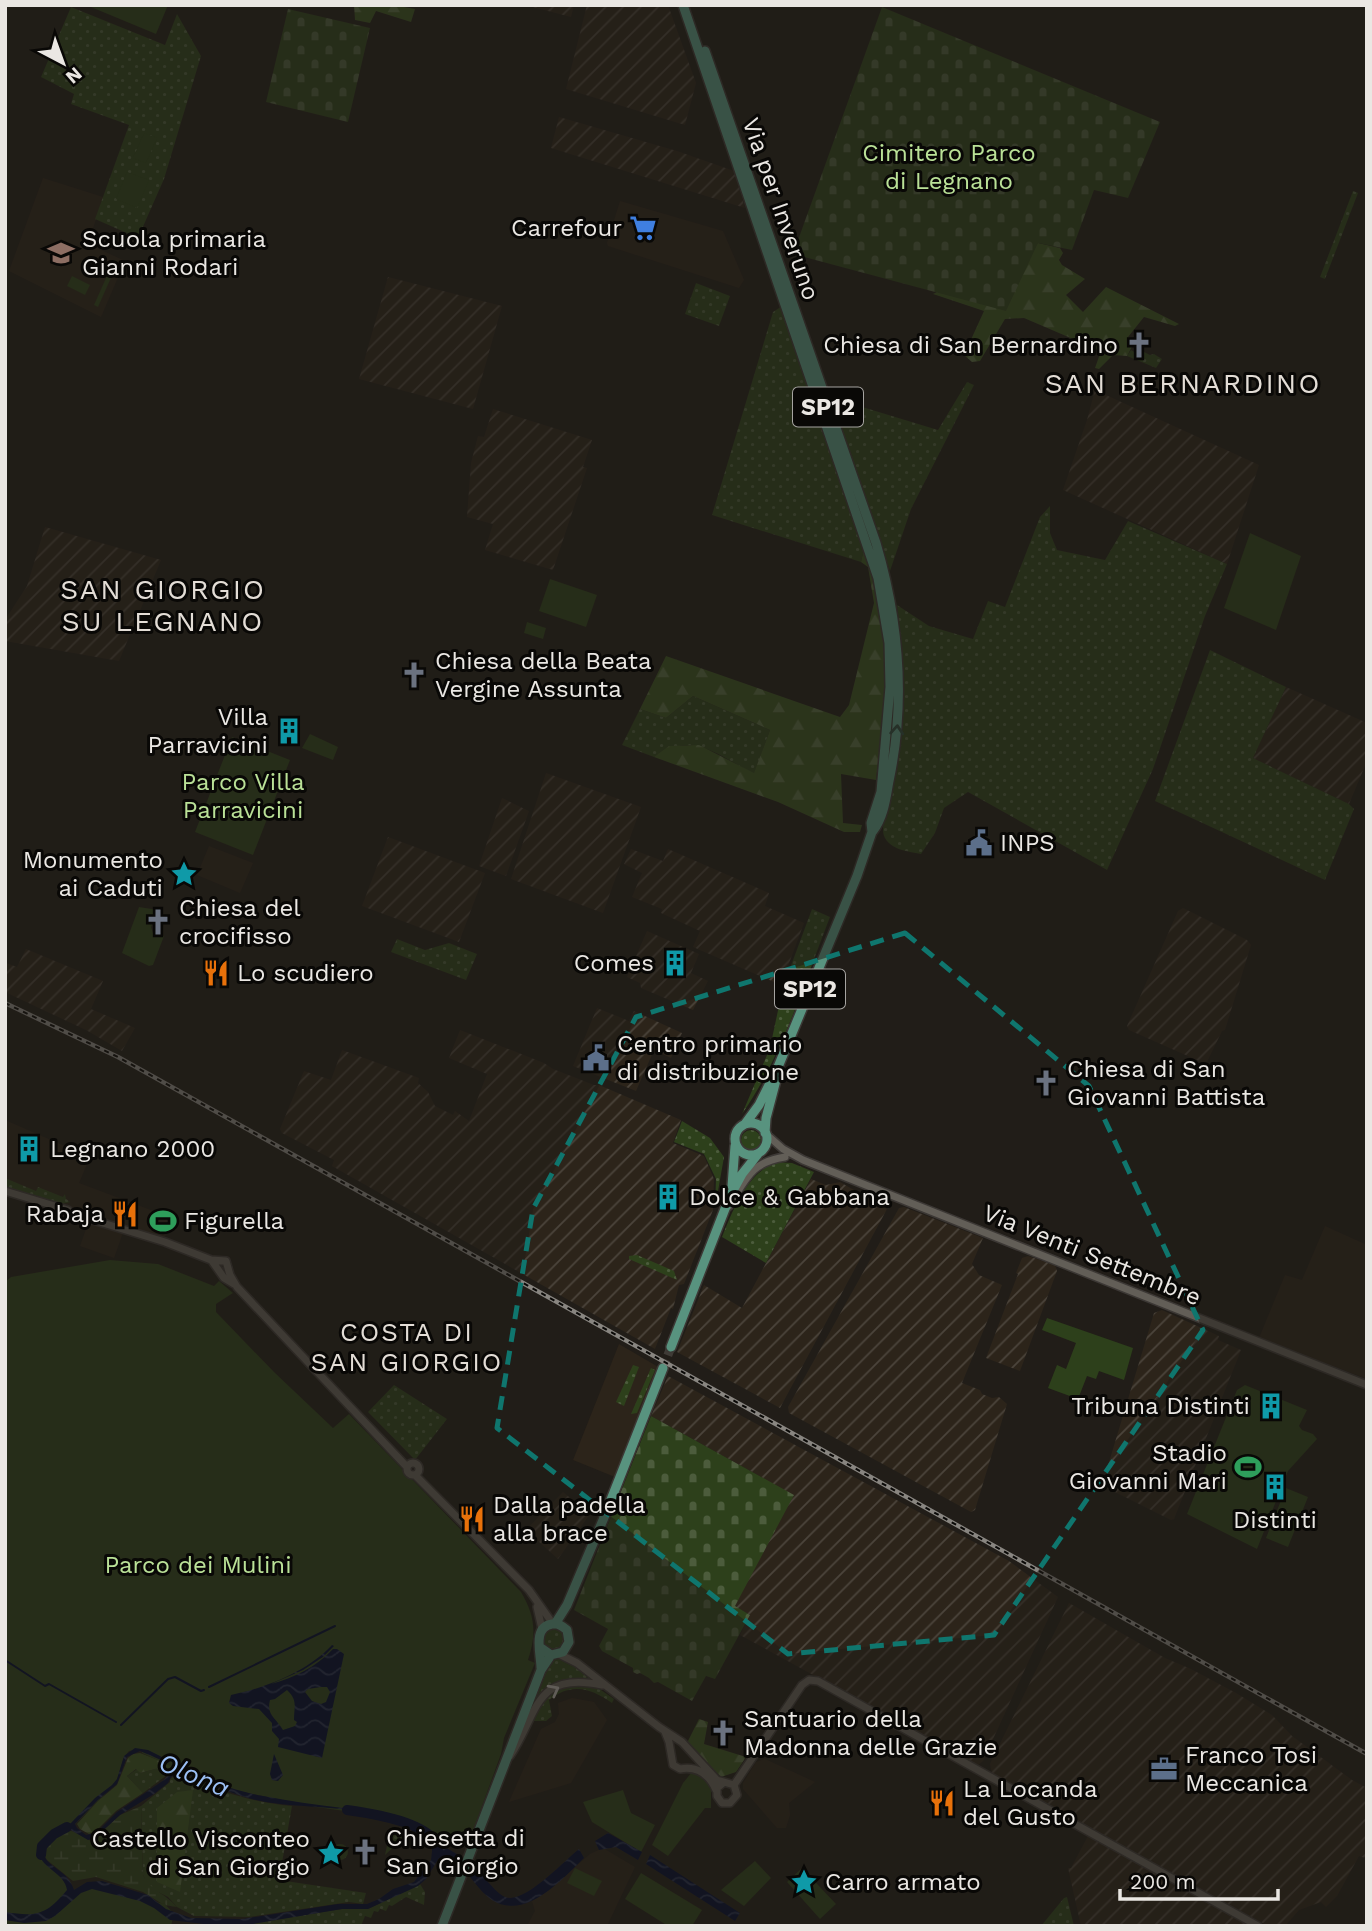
<svg xmlns="http://www.w3.org/2000/svg" width="1372" height="1931" font-family="'Work Sans',sans-serif">
  <style>
    .built { fill: #2c241a }
    .industrial { fill: url(#industrial-furrows) }
    .grass { fill: url(#grass-dots) }
    .forest { fill: url(#forest-firs) }
    .wetland { fill: url(#wetland-marsh) }
    .cemetery { fill: url(#cemetery-stones) }
    .green { fill: #2d401b }
    .water { fill: url(#water-waves); fill-rule: evenodd }
    .lines { fill: none; stroke-linecap: round; stroke-linejoin: round }
    .stream { stroke: #000a2e; stroke-width: 2 }
    .river { stroke: #000a2e; stroke-width: 10 }
    .major-tunnel { stroke: #3f3b36; stroke-width: 9; stroke-dasharray: 9 4.5; stroke-linecap: butt }
    .minor-casing { stroke: #3c3835; stroke-width: 10 }
    .major-casing { stroke: #3c3835; stroke-width: 12 }
    .minor { stroke: #625e57; stroke-width: 7 }
    .major { stroke: #58937f; stroke-width: 9 }
    .rail-casing { stroke: #888580; stroke-width: 4.5 }
    .rail { stroke: #090806; stroke-width: 2; stroke-dasharray: 5; stroke-linecap: butt }
    .oneway { stroke: #2d473c }
    .oneway2 { stroke: #ada9a4 }
    .marked { fill: none; stroke: #0f766e; stroke-width: 5; stroke-dasharray: 14 9; stroke-linejoin: round }
    .labels { text-anchor: middle; stroke-width: 6; stroke-linejoin: round; paint-order: stroke }
    .shield { fill: #090806; stroke: #a6a4a1; stroke-width: 2 }
    .shield-label { font-size: 23px; font-weight: bold; fill: #eae7e3 }
    .park-label { font-size: 24px; fill: #bae197; stroke: #090806 }
    .street-label { font-size: 24px; fill: #eae7e3; stroke: #090806 }
    .poi-label { font-size: 24px; fill: #eae7e3; stroke: #090806; text-anchor: start }
    .neighbourhood-label { font-size: 26px; letter-spacing: 2px; fill: #e3ddd6; stroke: #090806 }
    .water-label { font-size: 26px; font-style: italic; fill: #9cc0f5; stroke: #090806 }
    .quarter-label { font-size: 28px; letter-spacing: 2px; fill: #e3ddd6; stroke: #090806 }
  </style>
  <defs>
    <pattern id="industrial-furrows" width="10" height="10" patternUnits="userSpaceOnUse" patternTransform="scale(1.75)"><rect width="10" height="10" fill="#2c241a"/><path d="M-1 1l2-2M0 10L10 0M9 11l2-2" fill="none" stroke="#4b443b"/></pattern>
    <pattern id="grass-dots" width="8" height="8" patternUnits="userSpaceOnUse" patternTransform="scale(1.75)"><rect width="8" height="8" fill="#2d401b"/><path d="M2 2h.1M6 6h.1" fill="none" stroke="#4c5c3c" stroke-width="1.8" stroke-linecap="round"/></pattern>
    <pattern id="forest-firs" width="22" height="20" patternUnits="userSpaceOnUse" patternTransform="scale(1.75)"><rect width="22" height="20" fill="#395021"/><path d="M5 1l3.5 6h-7zM16 11l3.5 6h-7z" fill="#566941"/></pattern>
    <pattern id="wetland-marsh" width="20" height="14" patternUnits="userSpaceOnUse" patternTransform="scale(1.75)"><rect width="20" height="14" fill="#2d401b"/><path d="M1 5h8M5 5V1M11 12h8M15 12V8" fill="none" stroke="#4c5c3c"/></pattern>
    <pattern id="cemetery-stones" width="16" height="16" patternUnits="userSpaceOnUse" patternTransform="scale(1.75)"><rect width="16" height="16" fill="#2d401b"/><path d="M2 7V4a2 2 0 0 1 4 0v3zM10 15v-3a2 2 0 0 1 4 0v3z" fill="#4c5c3c"/></pattern>
    <pattern id="water-waves" width="16" height="10" patternUnits="userSpaceOnUse" patternTransform="scale(1.75)"><rect width="16" height="10" fill="#000a2e"/><path d="M0 5q4-4 8 0t8 0" fill="none" stroke="#252e4c"/></pattern>
  </defs>
  <rect width="100%" height="100%" fill="#211d18"/>
  <path class="built" d="M 43,178 L 103,197 L 88,244 L 125,261 L 101,317 L 9,271 Z
    M 620,201 L 723,231 L 744,280 L 739,288 L 608,246 L 607,243 Z
    M 209,846 L 253,863 L 240,893 L 197,875 Z
    M 5,1120 L 90,1157 L 79,1183 L 172,1218 L 164,1240 L 125,1227 L 114,1258 L 80,1246 L 91,1215 L 5,1187 Z
    M 1325,1226 L 1367,1245 L 1367,1379 L 1259,1338 L 1285,1275 L 1302,1280 Z
    M 619,1344 L 660,1368 L 615,1477 L 573,1460 Z
    M 572,1698 L 594,1702 L 607,1720 L 571,1783 L 509,1802 L 541,1729 L 555,1722 L 559,1714 L 558,1703 Z
    M 765,1759 L 815,1782 L 789,1803 L 790,1815 L 786,1828 L 777,1828 L 743,1789 L 743,1783 L 756,1762 Z
    M 603,1848 L 635,1867 L 607,1926 L 527,1926 L 535,1911 L 532,1901 L 549,1890 L 590,1854 Z"/>
  <path class="industrial" d="M 525,5 L 574,5 L 571,17 Z
    M 587,5 L 668,5 L 696,83 L 685,125 L 566,89 Z
    M 559,117 L 677,151 L 734,171 L 745,208 L 551,148 Z
    M 388,277 L 502,306 L 473,409 L 359,379 Z
    M 1095,390 L 1259,465 L 1227,564 L 1063,490 L 1087,420 Z
    M 493,409 L 592,440 L 583,467 L 587,468 L 553,570 L 485,550 L 493,524 L 467,517 L 471,463 L 478,436 L 484,437 Z
    M 45,527 L 161,560 L 119,661 L 5,641 L 5,620 L 27,586 Z
    M 1286,687 L 1367,723 L 1367,761 L 1349,804 L 1253,758 Z
    M 546,773 L 641,807 L 603,913 L 511,879 Z
    M 502,798 L 529,811 L 506,876 L 479,866 Z
    M 388,837 L 485,873 L 459,942 L 362,906 Z
    M 631,849 L 663,861 L 668,849 L 769,893 L 765,906 L 804,923 L 781,985 L 693,947 L 700,931 L 661,913 L 662,909 L 632,897 L 642,873 L 624,864 Z
    M 1183,908 L 1247,940 L 1251,945 L 1225,1030 L 1222,1031 L 1206,1064 L 1129,1030 L 1127,1026 L 1178,911 Z
    M 647,931 L 699,954 L 691,973 L 708,981 L 693,1010 L 641,988 L 640,983 L 627,977 Z
    M 26,949 L 103,981 L 91,1009 L 135,1028 L 122,1051 L 86,1030 L 5,992 L 6,963 L 17,967 Z
    M 597,1008 L 629,1021 L 634,1011 L 682,1033 L 671,1058 L 654,1050 L 636,1091 L 573,1066 Z
    M 460,1030 L 544,1063 L 553,1069 L 594,1085 L 599,1085 L 681,1120 L 673,1143 L 704,1156 L 714,1179 L 713,1210 L 684,1284 L 679,1285 L 673,1309 L 671,1308 L 655,1349 L 332,1166 L 334,1160 L 282,1133 L 280,1129 L 304,1071 L 331,1080 L 342,1050 L 419,1078 L 418,1083 L 428,1092 L 435,1106 L 453,1115 L 455,1111 L 469,1121 L 487,1074 L 449,1058 Z
    M 811,1179 L 826,1185 L 840,1182 L 887,1209 L 780,1408 L 677,1352 L 704,1285 L 742,1308 Z
    M 904,1207 L 983,1238 L 972,1264 L 979,1275 L 1002,1285 L 962,1383 L 980,1390 L 982,1394 L 992,1398 L 999,1397 L 1007,1404 L 975,1510 L 971,1512 L 789,1413 L 788,1407 L 899,1208 Z
    M 1028,1256 L 1055,1265 L 1057,1271 L 1020,1371 L 986,1358 L 1018,1274 L 1016,1273 L 1022,1258 Z
    M 1162,1310 L 1219,1336 L 1218,1340 L 1241,1350 L 1174,1519 L 1171,1520 L 1105,1487 L 1103,1482 L 1154,1313 Z
    M 668,1376 L 1009,1561 L 1058,1597 L 983,1761 L 978,1765 L 740,1635 L 750,1615 L 734,1606 L 763,1478 L 651,1416 Z
    M 563,1492 L 590,1514 L 558,1559 L 526,1530 Z
    M 1069,1603 L 1165,1658 L 1191,1669 L 1236,1693 L 1272,1715 L 1292,1736 L 1352,1780 L 1367,1788 L 1367,1855 L 1365,1858 L 1359,1856 L 1337,1896 L 1326,1907 L 1321,1902 L 1299,1910 L 1285,1926 L 1268,1926 L 992,1774 L 990,1764 Z
    M 1088,1836 L 1215,1906 L 1250,1926 L 1081,1926 L 1068,1868 L 1071,1868 Z"/>
  <path class="grass" d="M 71,7 L 165,45 L 177,14 L 201,56 L 164,179 L 138,238 L 95,219 L 129,125 L 71,104 L 74,94 L 41,77 Z
    M 1353,191 L 1358,193 L 1325,279 L 1320,277 Z
    M 696,283 L 730,296 L 719,326 L 685,314 Z
    M 782,306 L 864,549 L 861,562 L 712,515 L 773,312 Z
    M 1131,350 L 1136,353 L 1142,351 L 1150,355 L 1154,354 L 1162,359 L 1156,368 L 1127,356 Z
    M 967,382 L 974,385 L 911,509 L 890,571 L 834,409 L 836,399 L 938,430 Z
    M 1050,506 L 1050,533 L 1057,550 L 1105,560 L 1128,521 L 1227,564 L 1205,616 L 1153,769 L 1107,870 L 968,792 L 944,808 L 935,833 L 921,854 C 907,851 890,850 884,836 C 879,823 895,778 898,762 C 906,710 903,657 897,605 L 929,626 L 973,639 L 988,601 L 1005,607 L 1040,517 Z
    M 1210,650 L 1286,687 L 1253,758 L 1349,804 L 1354,809 L 1325,880 L 1155,801 Z
    M 693,696 L 770,730 L 754,774 C 718,755 692,730 654,757 L 622,745 L 640,709 L 666,718 Z
    M 812,909 L 830,917 C 804,983 783,1055 742,1114 L 770,1048 L 783,987 Z
    M 397,939 L 425,950 L 449,943 L 477,954 L 466,980 L 391,952 Z
    M 682,1121 L 710,1138 L 724,1157 L 715,1208 L 716,1179 L 704,1154 L 674,1142 Z
    M741 1140a10 10 0 1 1 20 0a10 10 0 1 1-20 0Z
    M 775,1162 L 792,1163 L 814,1172 L 766,1263 L 722,1237 C 734,1208 745,1177 775,1162 Z
    M 5,1178 L 36,1191 L 38,1187 L 63,1197 L 65,1194 L 66,1199 L 70,1202 C 52,1209 23,1193 5,1186 Z
    M 637,1255 L 674,1271 L 677,1280 L 629,1259 L 629,1256 Z
    M 633,1365 L 639,1367 L 624,1406 L 616,1402 Z
    M 651,1368 L 655,1370 L 637,1413 L 631,1414 Z
    M 394,1385 L 447,1419 L 415,1460 L 368,1412 Z
    M543 1639a11 11 0 1 1 22 0a11 11 0 1 1-22 0Z
    M 557,1658 L 571,1662 L 590,1680 C 566,1677 552,1685 535,1701 L 550,1663 Z
    M 571,1685 L 598,1688 L 614,1699 L 612,1703 C 591,1688 571,1682 549,1700 L 552,1716 L 546,1721 L 532,1721 C 542,1702 550,1691 571,1685 Z
    M 159,1768 L 167,1775 L 143,1793 L 127,1776 L 137,1769 L 140,1773 Z
    M 182,1773 C 217,1792 252,1802 292,1806 L 279,1880 L 366,1893 L 363,1904 L 349,1902 L 249,1917 L 194,1916 L 177,1907 L 168,1897 L 154,1890 L 147,1883 L 143,1875 L 141,1806 L 170,1782 L 170,1779 L 177,1774 Z
    M 391,1827 L 415,1837 L 399,1842 L 385,1855 Z
    M332 1852a8 8 0 1 1 16 0a8 8 0 1 1-16 0Z
    M 420,1884 L 425,1892 L 424,1905 L 406,1897 L 392,1906 L 389,1905 L 386,1911 L 380,1909 L 378,1912 L 374,1911 L 371,1918 L 365,1916 L 361,1926 L 234,1926 L 342,1909 L 368,1909 Z
    M 1067,1897 L 1074,1926 L 1041,1926 L 1064,1898 Z"/>
  <path class="forest" d="M 354,5 L 393,5 L 415,9 L 411,22 L 376,11 L 370,23 L 355,20 Z
    M 1038,243 L 1060,248 L 1063,253 L 1059,260 L 1062,265 L 1085,279 L 1066,295 L 1083,312 L 1106,287 L 1179,324 L 1175,326 L 1144,317 L 1128,337 L 1135,341 L 1127,356 L 1113,355 L 1099,369 L 1095,368 L 1101,351 L 1024,318 L 1005,319 L 980,361 L 972,362 L 964,355 L 984,311 L 933,294 Z
    M 864,549 C 874,580 883,612 885,644 C 889,689 881,735 876,780 L 841,774 L 843,823 L 862,825 L 860,832 L 844,832 L 778,802 L 654,757 L 669,746 L 699,745 L 754,773 L 770,730 L 693,696 L 666,718 L 640,709 L 666,656 L 840,717 L 849,705 L 874,603 L 868,567 L 861,562 Z
    M 699,1719 L 708,1722 L 704,1744 L 746,1757 L 736,1772 L 721,1777 L 687,1743 Z
    M 140,1753 L 174,1766 L 174,1769 L 167,1775 L 159,1768 L 140,1773 L 136,1769 L 127,1776 L 143,1793 L 116,1811 L 95,1832 L 89,1834 L 80,1829 L 77,1824 L 98,1801 L 117,1785 L 128,1758 L 133,1754 Z
    M 193,1790 L 180,1892 L 157,1882 L 157,1808 L 177,1792 Z"/>
  <path class="wetland" d="M 141,1806 L 143,1875 C 150,1890 166,1894 177,1907 L 164,1905 L 143,1892 L 96,1877 L 73,1881 L 47,1860 L 44,1855 C 46,1846 60,1832 70,1831 C 76,1831 85,1838 91,1841 L 120,1815 Z"/>
  <path class="cemetery" d="M 882,7 L 1160,122 L 1128,198 L 1094,190 L 1072,250 L 1038,243 L 1006,311 L 793,254 Z
    M 288,9 L 370,28 L 348,122 L 266,102 Z
    M 651,1416 L 794,1495 L 735,1606 L 750,1615 L 715,1679 L 706,1676 L 692,1701 L 658,1682 L 654,1683 L 649,1678 L 640,1673 L 637,1674 L 633,1672 L 633,1668 L 602,1651 L 599,1646 L 608,1629 L 574,1610 Z"/>
  <path class="green" d="M 86,5 L 168,5 L 156,34 Z
    M 144,133 L 157,138 L 146,163 L 133,158 Z
    M 127,172 L 149,180 L 137,208 L 116,199 Z
    M 114,260 L 118,262 L 98,307 L 94,305 Z
    M 72,276 L 90,285 L 85,295 L 67,286 Z
    M 1250,533 L 1301,556 L 1276,630 L 1224,608 Z
    M 550,579 L 597,595 L 586,627 L 539,611 Z
    M 527,622 L 546,628 L 543,639 L 524,633 Z
    M 310,734 L 338,747 L 333,760 L 302,748 Z
    M 232,737 L 290,760 L 253,855 L 195,832 Z
    M 139,907 L 158,910 L 151,927 L 153,933 L 164,936 L 153,965 L 149,966 L 122,953 Z
    M 110,1260 L 158,1264 L 214,1286 L 219,1281 L 233,1293 L 216,1304 L 216,1312 L 274,1372 L 333,1428 L 349,1414 L 521,1592 C 535,1616 537,1633 528,1660 L 535,1663 L 504,1738 L 501,1754 L 473,1831 L 435,1838 L 419,1827 L 395,1818 L 316,1807 L 238,1791 L 183,1772 L 142,1753 L 142,1749 L 129,1751 L 124,1757 L 116,1783 L 71,1828 L 48,1842 L 42,1853 L 43,1859 L 67,1880 L 72,1892 L 103,1882 L 137,1898 L 165,1904 L 174,1914 L 171,1926 L 5,1926 L 5,1282 L 11,1277 Z
    M 1047,1318 L 1133,1348 L 1124,1380 L 1099,1371 L 1096,1379 L 1087,1376 L 1078,1399 L 1048,1388 L 1057,1365 L 1066,1369 L 1076,1343 L 1042,1330 Z
    M 1245,1385 L 1307,1410 L 1299,1426 L 1302,1430 L 1313,1434 L 1317,1439 L 1288,1471 L 1257,1549 L 1187,1514 L 1237,1390 Z
    M 1286,1488 L 1308,1497 L 1288,1547 L 1266,1538 Z
    M 692,1772 L 696,1772 L 711,1786 L 711,1808 L 705,1808 L 668,1856 L 652,1845 L 683,1783 Z
    M 623,1790 L 631,1813 L 655,1825 L 641,1852 L 592,1822 L 583,1802 Z
    M 755,1861 L 771,1878 L 744,1906 L 721,1890 Z
    M 575,1868 L 602,1881 L 594,1896 L 567,1883 Z
    M 802,1868 L 836,1904 L 820,1919 L 787,1882 Z
    M 641,1873 L 702,1910 L 692,1926 L 668,1926 L 625,1899 Z"/>
  <path class="water" d="M 332,1645 L 334,1646 L 323,1657 L 303,1670 L 271,1684 C 294,1678 316,1667 333,1649 L 337,1649 L 344,1654 L 322,1758 L 278,1747 L 279,1739 L 272,1731 L 272,1723 L 259,1709 L 233,1706 L 229,1703 L 231,1695 C 266,1688 308,1671 332,1645 ZM 321,1687 L 327,1687 L 330,1692 L 326,1702 L 321,1704 L 312,1701 L 305,1692 L 308,1689 ZM 287,1690 C 298,1700 294,1707 294,1720 L 297,1722 L 295,1726 L 283,1730 C 276,1718 266,1715 270,1700 L 275,1699 Z
    M 135,1748 L 148,1750 L 170,1761 L 168,1763 L 140,1751 L 127,1757 L 117,1784 L 98,1800 L 75,1824 L 77,1828 L 86,1835 L 96,1833 L 117,1812 L 164,1780 L 176,1765 C 206,1779 230,1790 263,1796 C 289,1801 316,1805 343,1808 C 375,1811 409,1813 434,1838 L 431,1839 C 396,1804 313,1810 266,1802 C 235,1797 209,1782 180,1772 L 171,1777 L 168,1783 L 154,1794 L 120,1815 L 95,1838 L 88,1840 L 69,1829 C 59,1833 48,1842 43,1852 C 46,1868 68,1869 74,1890 L 87,1882 L 102,1881 L 148,1895 L 166,1909 L 191,1918 L 242,1919 L 338,1904 L 367,1904 L 379,1899 L 393,1889 L 414,1882 L 431,1860 L 433,1843 L 436,1842 L 462,1857 L 458,1866 L 449,1860 L 439,1858 L 426,1879 L 418,1886 L 368,1909 L 342,1909 L 253,1924 L 221,1926 L 170,1920 L 154,1908 L 140,1901 L 92,1889 L 81,1893 L 55,1916 L 46,1921 L 24,1923 L 5,1920 L 5,1912 C 37,1917 46,1915 67,1890 C 65,1873 42,1869 38,1852 L 53,1836 L 71,1823 L 95,1798 L 112,1785 L 117,1779 L 124,1756 Z
    M 274,1754 L 283,1775 L 278,1781 L 272,1780 L 270,1774 Z
    M 608,1833 L 642,1852 L 638,1860 L 616,1847 L 599,1850 L 595,1841 Z
    M 579,1849 L 584,1858 C 561,1880 526,1921 492,1900 C 483,1894 476,1884 469,1876 L 473,1866 C 483,1874 495,1893 505,1897 C 524,1905 565,1860 579,1849 Z
    M 650,1855 L 740,1913 L 735,1921 L 646,1864 Z"/>
  <g class="lines">
    <path class="stream" d="M 5,1660 L 45,1686 L 49,1684 L 116,1722
      M 209,1687 L 335,1626
      M 121,1725 L 168,1679 L 175,1677 L 201,1691 L 204,1690"/>
    <path class="river" d="M 347,1810 C 369,1813 420,1821 434,1840 C 434,1841 438,1850 438,1851
      M 41,1855 L 42,1846 L 54,1834 L 67,1827"/>
    <path class="major-tunnel" d="M 663,1368 L 671,1347"/>
    <g class="minor-casing">
      <path id="minor" d="M 766,1134 L 783,1149 L 803,1160 L 1367,1385
        M 5,1191 L 68,1210
        M 729,1206 C 746,1179 751,1162 785,1157
        M 70,1213 L 165,1242 L 211,1260 L 226,1261 L 230,1275 L 237,1287 L 407,1467
        M 212,1261 L 224,1278 L 234,1284
        M407 1469a6 6 0 1 1 12 0a6 6 0 1 1-12 0Z
        M 415,1475 L 529,1590 L 553,1624
        M 537,1607 L 542,1629
        M 559,1654 L 577,1663 L 659,1727 L 682,1742 L 717,1780 L 734,1785 L 737,1795 L 730,1803 L 722,1803 L 717,1796 L 717,1788 L 723,1783
        M 665,1732 L 669,1742 L 673,1765 L 680,1769 C 697,1766 709,1774 716,1790
        M 510,1756 C 539,1713 533,1671 602,1685
        M 734,1785 L 802,1685 L 809,1680 L 818,1681 L 1258,1926"/>
    </g>
    <g class="major-casing">
      <path id="major" d="M 683,5 L 878,578 L 889,643 L 890,687 L 881,792 L 871,823 L 872,832 L 857,876 L 778,1067 L 759,1105 L 745,1124
        M 705,51 L 876,543 C 899,621 906,701 889,781 C 886,797 884,817 873,831
        M735 1139a16 16 0 1 1 32 0a16 16 0 1 1-32 0Z
        M 765,1133 L 766,1118 L 776,1080
        M 732,1186 L 735,1146
        M 671,1347 L 730,1196 L 742,1174 L 758,1154
        M 555,1624 L 567,1605 L 603,1520 L 663,1368
        M 541,1668 C 541,1654 532,1627 552,1624 C 558,1623 562,1626 567,1630 L 569,1642 L 563,1652 L 551,1655 L 541,1648
        M 442,1926 L 541,1670 L 551,1655"/>
    </g>
    <use href="#minor" class="minor"/>
    <use href="#major" class="major"/>
    <g class="rail-casing">
      <path id="rail" d="M 5,1003 L 118,1057 L 1367,1754"/>
    </g>
    <use href="#rail" class="rail"/>
  </g>
  <defs><path id="oneway-chevron" d="M-2-3.5L2.5 0L-2 3.5" fill="none" stroke-width="1.6" stroke-linecap="round" stroke-linejoin="round" transform="scale(1.75)"/></defs>
  <use class="oneway" href="#oneway-chevron" transform="translate(897 730) rotate(-86)"/>
  <use class="oneway2" href="#oneway-chevron" transform="translate(554 1690) rotate(-28)"/>
  <path d="M0 0H1372V1931H0ZM 905,933 L 1089,1086 L 1203,1330 L 994,1635 L 788,1654 L 497,1428 L 533,1209 L 636,1017 Z" fill="#211d18" fill-opacity=".55" fill-rule="evenodd"/>
  <path class="marked" d="M 905,933 L 1089,1086 L 1203,1330 L 994,1635 L 788,1654 L 497,1428 L 533,1209 L 636,1017 Z"/>
  <defs>
    <g id="supermarket-bare" transform="scale(2.1)"><path d="M-6-5.5h2.5l.6 2H6L4.5 2H-2.5L-4.4-4H-6ZM-1.5 3.2a1.3 1.3 0 1 0 .1 0ZM3 3.2a1.3 1.3 0 1 0 .1 0Z" fill="#3f7fe0" stroke="#090806" stroke-width="2.5" paint-order="stroke"/></g>
    <g id="school-bare" transform="scale(2.1)"><path d="M0-5L7-2L0 1L-7-2ZM-4 1L0 2.5L4 1V4Q0 6-4 4Z" fill="#8d6e63" stroke="#090806" stroke-width="2.5" paint-order="stroke"/></g>
    <g id="church-bare" transform="scale(2.1)"><path d="M-1.2-6h2.4v3.5h3.3v2.4h-3.3V6h-2.4V-.1h-3.3v-2.4h3.3Z" fill="#6b7280" stroke="#090806" stroke-width="2.5" paint-order="stroke"/></g>
    <g id="building-bare" transform="scale(2.1)"><path d="M-4-6H4V6H1V3H-1V6H-4ZM-2.5-4.3h1.7v1.8h-1.7ZM.8-4.3h1.7v1.8H.8ZM-2.5-1h1.7V.8h-1.7ZM.8-1h1.7V.8H.8Z" fill="#0f9aa8" stroke="#090806" stroke-width="2.5" paint-order="stroke"/></g>
    <g id="civic-bare" transform="scale(2.1)"><path d="M-.6-6.5H3V-4.5H.6V-3L4-1V1h2V6H-6V1h2V-1L-.6-3ZM-1.2 2.5V6h2.4V2.5Z" fill="#5c6f8a" stroke="#090806" stroke-width="2.5" paint-order="stroke"/></g>
    <g id="sight-bare" transform="scale(2.1)"><path d="M0-6L1.8-2.2L6-1.7L2.9 1.2L3.7 5.4L0 3.3L-3.7 5.4L-2.9 1.2L-6-1.7L-1.8-2.2Z" fill="#0f9aa8" stroke="#090806" stroke-width="2.5" paint-order="stroke"/></g>
    <g id="restaurant-bare" transform="scale(2.1)"><path d="M-5-6h1v4h1v-4h1v4h1v-4h1v5L-1.5 .5V6h-2V.5L-5-1ZM5-6V6H3V1.5H1.5Q1.5-4 5-6Z" fill="#e8710a" stroke="#090806" stroke-width="2.5" paint-order="stroke"/></g>
    <g id="stadium-bare" transform="scale(2.1)"><path d="M0-5a6.5 5 0 1 0 0 10a6.5 5 0 1 0 0-10ZM-3.5-1.8h7v3.6h-7Z" fill="#2e9e5b" stroke="#090806" stroke-width="2.5" paint-order="stroke"/></g>
    <g id="office-bare" transform="scale(2.1)"><path d="M-6-3h4V-5.5h4V-3h4V5H-6ZM-1-4.5V-3h2v-1.5ZM-6 0V1H6V0Z" fill="#5c6f8a" stroke="#090806" stroke-width="2.5" paint-order="stroke"/></g>
  </defs>
  <g fill-rule="evenodd">
    <use href="#supermarket-bare" x="643" y="228"/>
    <use href="#school-bare" x="61" y="253"/>
    <use href="#church-bare" x="1139" y="345"/>
    <use href="#church-bare" x="414" y="675"/>
    <use href="#building-bare" x="289" y="731"/>
    <use href="#civic-bare" x="979" y="843"/>
    <use href="#sight-bare" x="184" y="874"/>
    <use href="#church-bare" x="158" y="922"/>
    <use href="#building-bare" x="675" y="963"/>
    <use href="#restaurant-bare" x="216" y="973"/>
    <use href="#civic-bare" x="596" y="1058"/>
    <use href="#church-bare" x="1046" y="1083"/>
    <use href="#building-bare" x="29" y="1149"/>
    <use href="#building-bare" x="668" y="1197"/>
    <use href="#restaurant-bare" x="125" y="1214"/>
    <use href="#stadium-bare" x="163" y="1221"/>
    <use href="#building-bare" x="1271" y="1406"/>
    <use href="#stadium-bare" x="1248" y="1467"/>
    <use href="#building-bare" x="1275" y="1487"/>
    <use href="#restaurant-bare" x="472" y="1519"/>
    <use href="#church-bare" x="723" y="1733"/>
    <use href="#office-bare" x="1164" y="1769"/>
    <use href="#restaurant-bare" x="942" y="1803"/>
    <use href="#church-bare" x="365" y="1852"/>
    <use href="#sight-bare" x="331" y="1853"/>
    <use href="#sight-bare" x="804" y="1882"/>
  </g>
  <g class="labels">
    <g class="shield">
      <rect x="793" y="387.5" width="70" height="39" rx="5"/>
      <rect x="775" y="969.5" width="70" height="39" rx="5"/>
    </g>
    <g class="shield-label">
      <text x="828" y="415">SP12</text>
      <text x="810" y="997">SP12</text>
    </g>
    <g class="park-label">
      <text x="949" y="161">Cimitero Parco<tspan x="949" dy="28">di Legnano</tspan></text>
      <text x="243" y="790">Parco Villa<tspan x="243" dy="28">Parravicini</tspan></text>
      <text x="198" y="1573">Parco dei Mulini</text>
    </g>
    <g class="street-label">
      <text transform="translate(781 209) rotate(71)" y="8">Via per Inveruno</text>
      <text transform="translate(1092 1255) rotate(22)" y="8">Via Venti Settembre</text>
    </g>
    <g class="poi-label">
      <text x="622" y="236" text-anchor="end">Carrefour</text>
      <text x="82" y="247">Scuola primaria<tspan x="82" dy="28">Gianni Rodari</tspan></text>
      <text x="1118" y="353" text-anchor="end">Chiesa di San Bernardino</text>
      <text x="435" y="669">Chiesa della Beata<tspan x="435" dy="28">Vergine Assunta</tspan></text>
      <text x="268" y="725" text-anchor="end">Villa<tspan x="268" dy="28">Parravicini</tspan></text>
      <text x="1000" y="851">INPS</text>
      <text x="163" y="868" text-anchor="end">Monumento<tspan x="163" dy="28">ai Caduti</tspan></text>
      <text x="179" y="916">Chiesa del<tspan x="179" dy="28">crocifisso</tspan></text>
      <text x="654" y="971" text-anchor="end">Comes</text>
      <text x="237" y="981">Lo scudiero</text>
      <text x="617" y="1052">Centro primario<tspan x="617" dy="28">di distribuzione</tspan></text>
      <text x="1067" y="1077">Chiesa di San<tspan x="1067" dy="28">Giovanni Battista</tspan></text>
      <text x="50" y="1157">Legnano 2000</text>
      <text x="689" y="1205">Dolce &amp; Gabbana</text>
      <text x="104" y="1222" text-anchor="end">Rabaja</text>
      <text x="184" y="1229">Figurella</text>
      <text x="1250" y="1414" text-anchor="end">Tribuna Distinti</text>
      <text x="1227" y="1461" text-anchor="end">Stadio<tspan x="1227" dy="28">Giovanni Mari</tspan></text>
      <text x="493" y="1513">Dalla padella<tspan x="493" dy="28">alla brace</tspan></text>
      <text x="1275" y="1528" text-anchor="middle">Distinti</text>
      <text x="744" y="1727">Santuario della<tspan x="744" dy="28">Madonna delle Grazie</tspan></text>
      <text x="1185" y="1763">Franco Tosi<tspan x="1185" dy="28">Meccanica</tspan></text>
      <text x="963" y="1797">La Locanda<tspan x="963" dy="28">del Gusto</tspan></text>
      <text x="386" y="1846">Chiesetta di<tspan x="386" dy="28">San Giorgio</tspan></text>
      <text x="310" y="1847" text-anchor="end">Castello Visconteo<tspan x="310" dy="28">di San Giorgio</tspan></text>
      <text x="825" y="1890">Carro armato</text>
    </g>
    <g class="neighbourhood-label">
      <text x="407" y="1341">COSTA DI<tspan x="407" dy="30">SAN GIORGIO</tspan></text>
    </g>
    <g class="water-label">
      <text transform="translate(194 1775) rotate(23)" y="9">Olona</text>
    </g>
    <g class="quarter-label">
      <text x="1183" y="393">SAN BERNARDINO</text>
      <text x="163" y="599">SAN GIORGIO<tspan x="163" dy="32">SU LEGNANO</tspan></text>
    </g>
  </g>
  <rect width="1372" height="1931" fill="none" stroke="#eae7e3" stroke-width="14"/>
  <g transform="translate(63 63) rotate(139)" stroke="#090806" stroke-width="5" paint-order="stroke">
  <path d="M0-5L12 26L0 18L-12 26Z" fill="#eae7e3"/>
  <text y="-10" font-size="19" font-weight="bold" text-anchor="middle" fill="#eae7e3">N</text>
  </g>
  <path d="M1120 1889v10h158v-10" fill="none" stroke="#eae7e3" stroke-width="3.5"/>
  <text x="1130" y="1889" font-size="21" fill="#eae7e3" stroke="#090806" stroke-width="5" paint-order="stroke">200 m</text>
</svg>
